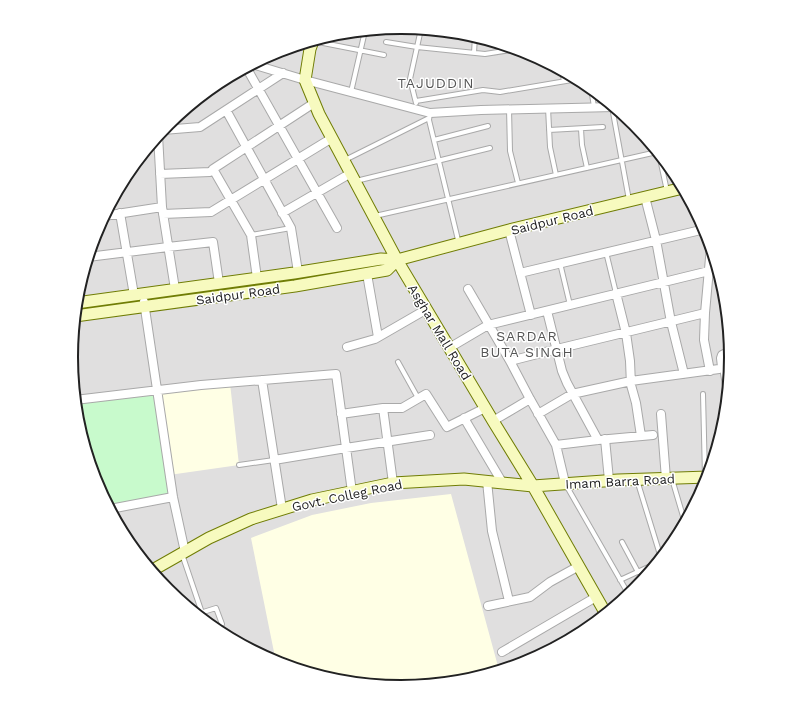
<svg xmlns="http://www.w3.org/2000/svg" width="802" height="714" font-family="'Work Sans',sans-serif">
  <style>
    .residential { fill: #e0dfdf }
    .education { fill: #ffffe5 }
    .park { fill: #c8facc }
    .building { fill: #c7bfb8; stroke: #c4b6ab }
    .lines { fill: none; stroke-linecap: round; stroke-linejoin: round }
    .lane-casing { stroke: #a9a9a9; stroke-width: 6 }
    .street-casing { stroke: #a9a9a9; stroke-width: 10 }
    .secondary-casing { stroke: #707d05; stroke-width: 13 }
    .lane { stroke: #fff; stroke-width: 4 }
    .street { stroke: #fff; stroke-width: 8 }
    .secondary { stroke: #f7fabf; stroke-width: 11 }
    .labels { text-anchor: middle; stroke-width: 3; stroke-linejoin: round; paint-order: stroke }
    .street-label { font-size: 13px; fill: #222; stroke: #fff }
    .neighbourhood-label { font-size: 14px; letter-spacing: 1px; fill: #555; stroke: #fff }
    .rim { fill: none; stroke: #222; stroke-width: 2 }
  </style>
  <rect width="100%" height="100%" fill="#f2efe9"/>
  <path class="residential" d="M72 357a329 329 0 1 1 658 0a329 329 0 1 1-658 0Z"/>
  <path class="education" d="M 230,383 L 239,465 L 169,475 L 157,390 Z
    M 451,494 L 499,670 L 465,681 L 401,687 L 336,681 L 276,662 L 251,538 L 312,515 L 371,503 Z"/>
  <path class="park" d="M 157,390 L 173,497 L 110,509 L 96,483 L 77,421 L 75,400 Z"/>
  <path class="building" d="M 712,270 L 718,270 L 720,276 L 712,275 Z"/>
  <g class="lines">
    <g class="lane-casing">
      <path id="lane" d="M 313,41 L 384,55
        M 386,42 L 417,47 L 485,54 L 517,49
        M 474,53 L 475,36
        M 562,71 L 564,81
        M 591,88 L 594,107
        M 351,92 L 365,31
        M 416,101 L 483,90 L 500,92 L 578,79
        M 416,103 L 410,79 L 421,29
        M 612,107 L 629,200
        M 548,108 L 550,147 L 556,175
        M 509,109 L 510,151 L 518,183
        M 430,113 L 429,120 L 459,244
        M 581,129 L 582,145 L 587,168
        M 549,130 L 603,127
        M 434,140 L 488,126
        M 659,154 L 667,191
        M 345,160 L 429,118
        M 356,181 L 490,148
        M 375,216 L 657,152
        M 251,235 L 291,228
        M 606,252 L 616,293
        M 560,263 L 570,305
        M 398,362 L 418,398
        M 722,367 L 727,398
        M 703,394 L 705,477
        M 239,465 L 274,460
        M 672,479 L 685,523
        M 637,480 L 661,558
        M 566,485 L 629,595
        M 622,542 L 638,572
        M 182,554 L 202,613
        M 620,580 L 657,563
        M 197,614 L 216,608 L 222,624"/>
    </g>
    <g class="street-casing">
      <path id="street" d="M 252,64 L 305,80 L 430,113 L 481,110 L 614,107
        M 246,67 L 337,228
        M 226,110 L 291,228 L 298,272
        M 163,130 L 200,127 L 283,73
        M 158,135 L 162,207 L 175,289
        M 213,169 L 251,235 L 257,278
        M 160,174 L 210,172 L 213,169 L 314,103
        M 645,197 L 656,240 L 671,322 L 684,374
        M 120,213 L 134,295
        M 282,213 L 351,173
        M 163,214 L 211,212 L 332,138
        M 104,216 L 162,207
        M 509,230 L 531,315
        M 88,257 L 168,247 L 213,242 L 219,283
        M 520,273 L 705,229
        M 367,274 L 378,337
        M 468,289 L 510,361 L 530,399 L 556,445 L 565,483
        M 616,293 L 626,333 L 630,361 L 631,385 L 636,403 L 641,436
        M 144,302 L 173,497 L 185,552
        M 547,311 L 562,371 L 567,383 L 598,440
        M 347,347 L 375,339 L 427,309
        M 449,348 L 488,325 L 709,271
        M 510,361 L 557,349 L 705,313
        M 710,371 L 704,340 L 705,313 L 711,247
        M 262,380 L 282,509
        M 75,400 L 201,385 L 336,374 L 352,492
        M 383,408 L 393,483
        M 341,414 L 383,408 L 402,408 L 426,394 L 447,427 L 485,408
        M 538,414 L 572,394 L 631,381 L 719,369 L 722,367 L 721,358 L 722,355 L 730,351
        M 661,414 L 666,479
        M 464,418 L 502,482
        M 493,421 L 530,399
        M 605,439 L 609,480
        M 556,445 L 598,440 L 653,435
        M 274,460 L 346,448 L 430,435
        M 487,481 L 492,531 L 509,601
        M 110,509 L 173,497
        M 488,606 L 530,597 L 550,582 L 579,566
        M 502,652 L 596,597"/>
    </g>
    <g class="secondary-casing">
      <path id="secondary" d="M 313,41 L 310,49 L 305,80 L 319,114 L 397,260 L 493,421 L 533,486 L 606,614
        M 76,303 L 294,273 L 381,259 L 397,260 L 509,230 L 683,188
        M 75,316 L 295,286 L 387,270 L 397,260
        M 151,571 L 209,538 L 251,519 L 312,500 L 393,483 L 464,479 L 533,486 L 618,480 L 708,477"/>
    </g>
    <use href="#lane" class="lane"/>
    <use href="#street" class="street"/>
    <use href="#secondary" class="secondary"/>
  </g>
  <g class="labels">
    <g class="street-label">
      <text transform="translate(552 220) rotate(-14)" y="5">Saidpur Road</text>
      <text transform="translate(238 294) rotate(-8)" y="5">Saidpur Road</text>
      <text transform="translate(440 332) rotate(59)" y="5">Asghar Mall Road</text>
      <text transform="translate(620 481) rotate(-3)" y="5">Imam Barra Road</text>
      <text transform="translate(347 495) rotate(-12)" y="5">Govt. Colleg Road</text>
    </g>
    <g class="neighbourhood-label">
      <text x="436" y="88">TAJUDDIN</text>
      <text x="527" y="341">SARDAR<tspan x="527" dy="16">BUTA SINGH</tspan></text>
    </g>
  </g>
  <path d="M0 0H802V714H0ZM78 357a323 323 0 1 1 646 0a323 323 0 1 1-646 0Z" fill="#fff" fill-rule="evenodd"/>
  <path class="rim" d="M78 357a323 323 0 1 1 646 0a323 323 0 1 1-646 0Z"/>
</svg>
